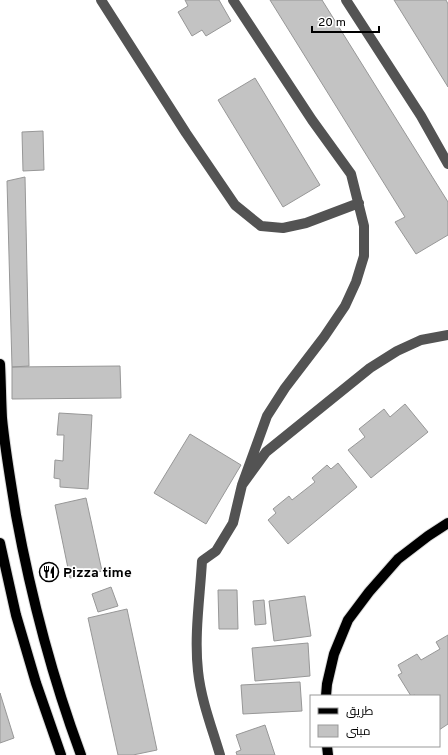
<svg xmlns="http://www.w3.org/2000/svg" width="448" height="755" font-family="Overpass,Cairo,sans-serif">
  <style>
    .building { fill: #c3c3c3; stroke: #979797 }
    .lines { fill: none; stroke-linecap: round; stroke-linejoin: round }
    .major-casing { stroke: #dbdbdb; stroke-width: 12 }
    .minor { stroke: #535353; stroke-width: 10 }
    .major { stroke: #000; stroke-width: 10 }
    .labels { text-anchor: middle; stroke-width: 3.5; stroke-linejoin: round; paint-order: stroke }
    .poi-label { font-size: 14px; font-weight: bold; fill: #000; stroke: #fff; text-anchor: start }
  </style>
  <rect width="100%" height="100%" fill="#fff"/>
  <path class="building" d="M 185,0 L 219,0 L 231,21 L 206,36 L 202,30 L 192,36 L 178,12 L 188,6 Z
    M 270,0 L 322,0 L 448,202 L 448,235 L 416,254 L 395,222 L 405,217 Z
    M 394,0 L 446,0 L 448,4 L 448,87 Z
    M 255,78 L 320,185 L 283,207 L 218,100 Z
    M 43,131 L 44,170 L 23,171 L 22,132 Z
    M 25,177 L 29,366 L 12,367 L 7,181 Z
    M 120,366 L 121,398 L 12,399 L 12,367 Z
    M 405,404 L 428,432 L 371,478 L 348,450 L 365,437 L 359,429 L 384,409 L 390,417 Z
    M 59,413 L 92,415 L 88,489 L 60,487 L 60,479 L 54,478 L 55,460 L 63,461 L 64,435 L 57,435 Z
    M 190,434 L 241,465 L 206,524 L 154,493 Z
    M 338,463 L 357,487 L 288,544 L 268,520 L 276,513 L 273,509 L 289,496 L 292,500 L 315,482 L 312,478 L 327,465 L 331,469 Z
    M 86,498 L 102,571 L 70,578 L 55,505 Z
    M 111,587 L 118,606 L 98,612 L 92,594 Z
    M 218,590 L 237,590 L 238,629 L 219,629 Z
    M 305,596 L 311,636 L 274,641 L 269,601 Z
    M 264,600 L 266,624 L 255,625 L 253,601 Z
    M 127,609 L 157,750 L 133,755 L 118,755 L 88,618 Z
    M 448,635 L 448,724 L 439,730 L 439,696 L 416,696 L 415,695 L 411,696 L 398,675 L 402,673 L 398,665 L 417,654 L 421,660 L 440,649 L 436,642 Z
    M 308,643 L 310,676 L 255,681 L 252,648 Z
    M 300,682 L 302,711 L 243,714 L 241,685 Z
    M 0,693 L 14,738 L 0,743 Z
    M 265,725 L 275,755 L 237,755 L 236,752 L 241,750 L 236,735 Z"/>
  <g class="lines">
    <g class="major-casing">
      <path id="major" d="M 0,364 C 1,382 1,400 2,418 C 5,450 11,483 16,515 C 31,596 52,677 81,755
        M 0,543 L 16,615 L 36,683 L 61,755
        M 326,696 L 327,684 L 334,654 L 348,620 L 369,592 L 398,559 L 428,536 L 448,523
        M 327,746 L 328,755"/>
    </g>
    <path class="minor" d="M 101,0 L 186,133 L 235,205 L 261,226 L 283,228 L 306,223 L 359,203
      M 233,0 L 312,120 L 351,174 L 364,226 L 364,256 L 356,282 L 345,306 L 324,337 L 285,388 L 267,416 L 242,485
      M 346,0 L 421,116 L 448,164
      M 220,755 C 212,728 201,700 198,671 C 194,635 200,597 202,561 L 216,551 L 233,523 L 242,485 L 266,452 L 370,368 L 397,351 L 421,340 L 448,335"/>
    <use href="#major" class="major"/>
  </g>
  <defs>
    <g id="restaurant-ring" transform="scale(1)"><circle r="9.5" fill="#fff" stroke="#000" stroke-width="1.5"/><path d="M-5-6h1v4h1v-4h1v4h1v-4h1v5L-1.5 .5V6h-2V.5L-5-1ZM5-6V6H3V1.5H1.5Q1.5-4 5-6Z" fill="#000"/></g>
  </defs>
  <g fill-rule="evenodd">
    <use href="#restaurant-ring" x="49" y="572"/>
  </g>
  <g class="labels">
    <g class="poi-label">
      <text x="63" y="577">Pizza time</text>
    </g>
  </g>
  <rect x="310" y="695" width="130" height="52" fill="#ffffff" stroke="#999999"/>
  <rect x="318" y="708" width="20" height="6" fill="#000000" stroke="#999999"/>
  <text x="346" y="715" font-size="12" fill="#000000">طريق</text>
  <rect x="318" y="725" width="20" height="12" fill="#c3c3c3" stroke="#999999"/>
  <text x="346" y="735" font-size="12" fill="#000000">مبنى</text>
  <path d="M312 26v6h67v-6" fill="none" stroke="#000000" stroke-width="2"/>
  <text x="318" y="26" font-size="12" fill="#000000" stroke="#ffffff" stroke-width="3" paint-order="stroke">20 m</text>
</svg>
